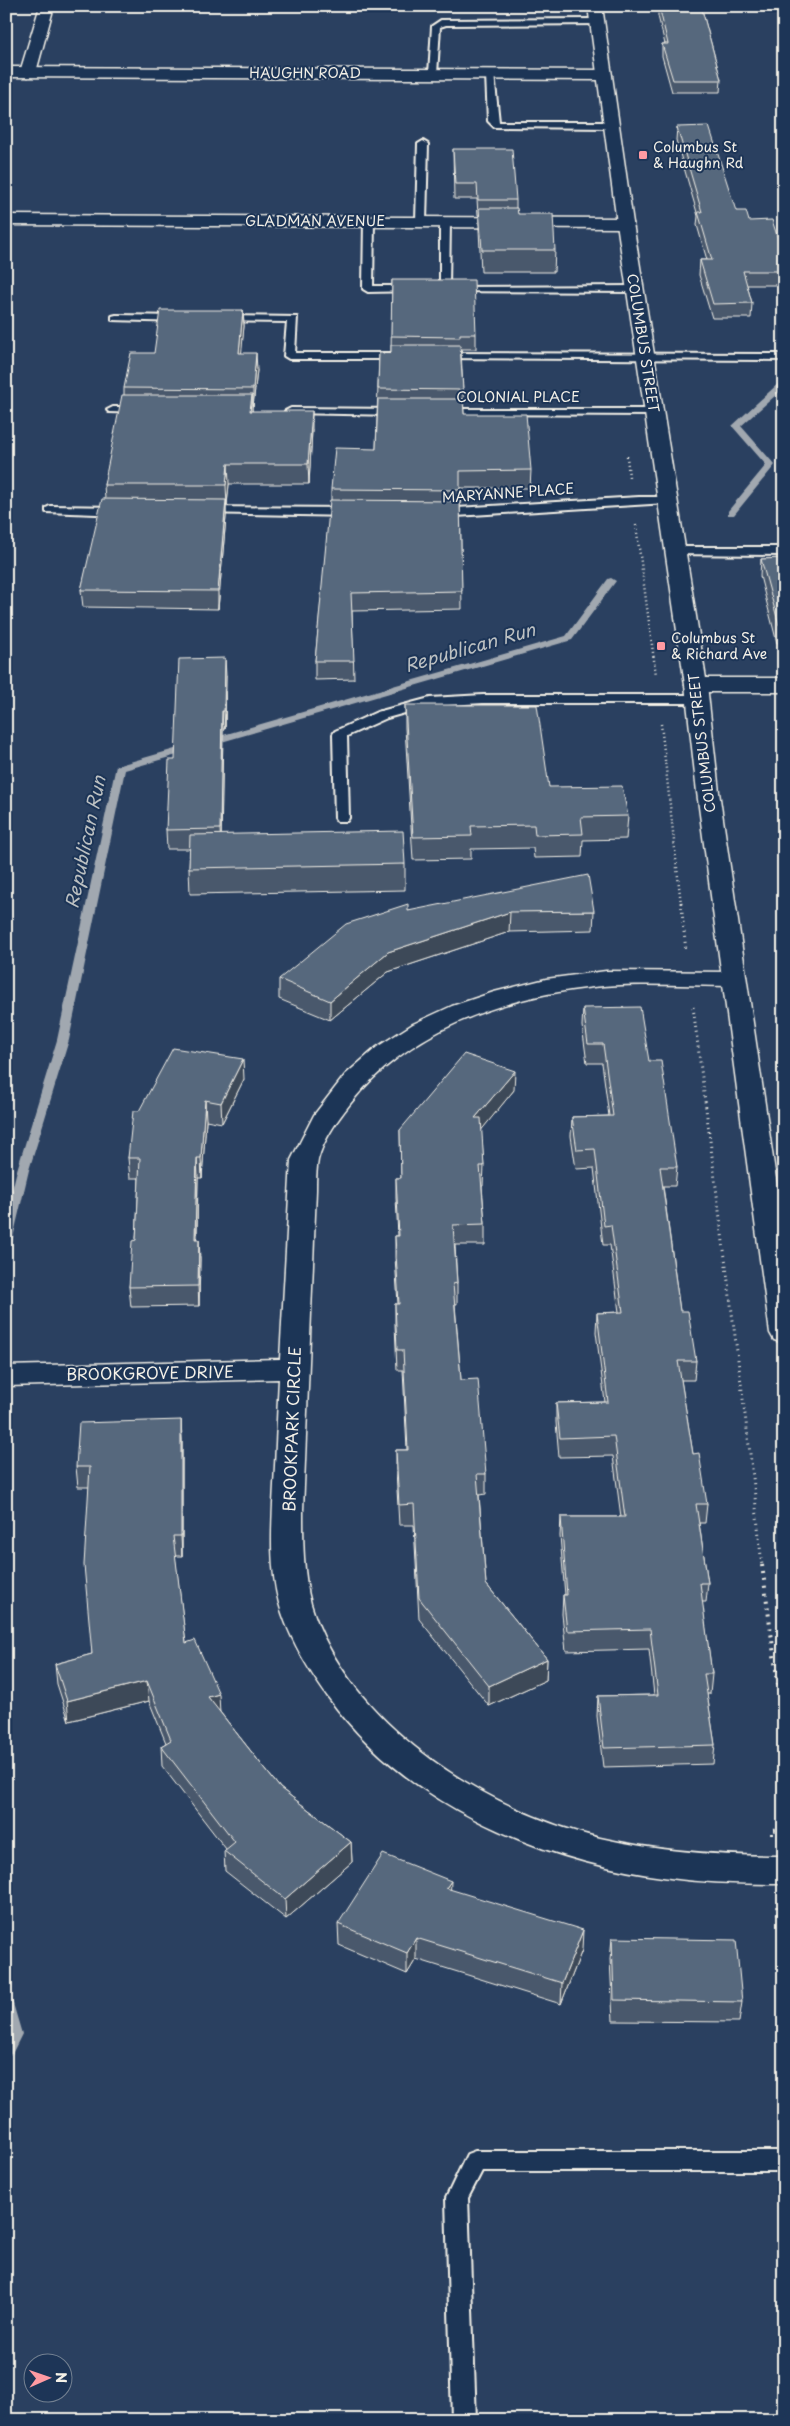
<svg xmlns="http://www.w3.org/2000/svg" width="790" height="2426" font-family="'Playpen Sans',sans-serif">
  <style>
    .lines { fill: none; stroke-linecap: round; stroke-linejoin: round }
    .stream { fill: #a1a8b0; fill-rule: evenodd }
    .service-casing { stroke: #f4f1e8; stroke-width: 4 }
    .minor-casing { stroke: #f4f1e8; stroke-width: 3 }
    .tertiary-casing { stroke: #f4f1e8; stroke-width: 3 }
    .secondary-casing { stroke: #f4f1e8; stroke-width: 3 }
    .path-far2 { stroke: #f4f1e8; stroke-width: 2.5; stroke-dasharray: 1 3; stroke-linecap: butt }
    .path-far1 { stroke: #f4f1e8; stroke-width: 3; stroke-dasharray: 1 4; stroke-linecap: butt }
    .path { stroke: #f4f1e8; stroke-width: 4; stroke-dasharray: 2 5; stroke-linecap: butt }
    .service { fill: #1d3557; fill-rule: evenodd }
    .minor { fill: #1d3557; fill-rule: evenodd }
    .tertiary { fill: #1d3557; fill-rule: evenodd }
    .secondary { fill: #1d3557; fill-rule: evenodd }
    .wall { fill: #4a596c; stroke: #f4f1e8 }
    .shaded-wall { fill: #3c4858; stroke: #f4f1e8 }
    .building { fill: #56677d; stroke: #f4f1e8 }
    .poi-dot { fill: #ff9aa2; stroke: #1d3557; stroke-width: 2 }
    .labels { text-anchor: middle; stroke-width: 4; stroke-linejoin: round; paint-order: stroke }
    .far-street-label { font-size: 14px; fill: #f4f1e8; stroke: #1d3557 }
    .far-poi-label { font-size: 14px; fill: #f4f1e8; stroke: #1d3557; text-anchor: start }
    .street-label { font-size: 16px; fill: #f4f1e8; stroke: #1d3557 }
    .water-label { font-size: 18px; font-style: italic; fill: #bdc1c2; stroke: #1d3557 }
  </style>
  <rect width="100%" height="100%" fill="#2a4060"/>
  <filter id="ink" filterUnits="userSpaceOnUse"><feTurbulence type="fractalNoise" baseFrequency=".02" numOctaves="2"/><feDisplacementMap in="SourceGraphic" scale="10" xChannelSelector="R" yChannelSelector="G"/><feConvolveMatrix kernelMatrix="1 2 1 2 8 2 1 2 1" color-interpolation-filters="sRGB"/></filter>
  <g filter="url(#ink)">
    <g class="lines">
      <path class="stream" d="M 781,381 L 784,381 L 784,388 L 741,426 L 775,465 L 734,515 L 728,515 L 728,511 L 766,465 L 732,426 Z
        M 611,578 L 616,581 L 572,640 L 125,770 L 69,1040 L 29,1170 L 12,1242 L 6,1246 L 6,1214 L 17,1170 L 57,1040 L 116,766 L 566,636 L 608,579 Z
        M 6,1998 L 12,2000 L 22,2034 L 12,2054 L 6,2056 Z"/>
      <g class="service-casing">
        <path id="service" d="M 597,19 L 601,22 L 600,24 L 446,25 L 440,27 L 437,74 L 433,77 L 429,74 L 432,26 L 441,20 Z
          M 490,71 L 494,74 L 499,122 L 611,122 L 616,125 L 611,128 L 494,127 L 488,121 L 486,74 Z
          M 423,141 L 428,144 L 426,222 L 421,225 L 416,222 L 418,144 Z
          M 369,218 L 374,221 L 373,286 L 413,286 L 418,289 L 417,291 L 368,292 L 363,289 L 364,221 Z
          M 445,219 L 450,222 L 449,287 L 635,286 L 640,289 L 635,292 L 440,291 L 440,222 Z
          M 116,315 L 181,316 L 186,319 L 181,322 L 112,320 L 112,316 Z
          M 223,316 L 297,317 L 295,353 L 401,353 L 406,356 L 401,359 L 289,359 L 284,356 L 287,322 L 219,321 L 219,317 Z
          M 440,353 L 784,354 L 784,360 L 436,358 L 436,354 Z
          M 113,407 L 142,407 L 148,410 L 142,413 L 109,412 L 107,410 Z
          M 291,408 L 399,409 L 405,412 L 399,415 L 287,413 L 285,411 Z
          M 441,409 L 654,409 L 660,412 L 654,415 L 437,414 L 435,412 Z
          M 639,497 L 667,497 L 673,500 L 667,503 L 440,517 L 434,513 L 440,509 Z
          M 50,506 L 121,507 L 127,511 L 121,515 L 46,512 L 46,508 Z
          M 205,507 L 351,508 L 357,512 L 351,516 L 201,513 L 199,511 Z
          M 675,547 L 784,547 L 784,555 L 671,554 L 669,551 L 671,548 Z
          M 483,695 L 697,695 L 703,699 L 697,703 L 483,703 L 430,706 L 387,718 L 347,736 L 349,818 L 347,821 L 337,821 L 335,818 L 333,734 L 335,731 L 377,712 L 430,698 Z
          M 475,2151 L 784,2151 L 784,2171 L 482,2171 L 468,2198 L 476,2420 L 452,2420 L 446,2198 L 467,2154 Z"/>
      </g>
      <g class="minor-casing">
        <path id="minor" d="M 40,6 L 54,6 L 36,72 L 28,77 L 20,72 Z
          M 6,215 L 625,218 L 631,219 L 633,223 L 631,227 L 625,228 L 6,225 Z
          M 606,971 L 734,972 L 743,974 L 746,979 L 743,984 L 734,986 C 688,986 639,982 593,987 C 503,997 408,1030 350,1104 C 338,1119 323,1140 318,1160 C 316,1170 316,1180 316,1190 L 303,1510 C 303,1541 303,1574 311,1604 C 346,1722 485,1811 600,1838 C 661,1852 721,1856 784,1856 L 784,1884 C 746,1884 707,1883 670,1878 C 541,1862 405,1804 328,1697 C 308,1669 288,1636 279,1603 C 269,1565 272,1524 274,1485 C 276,1450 277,1415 279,1379 L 6,1386 L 6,1366 L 280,1359 L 291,1160 L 314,1115 L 345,1075 L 377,1047 L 413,1024 L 452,1006 L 494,992 L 546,979 Z"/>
      </g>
      <g class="tertiary-casing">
        <path id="tertiary" d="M 6,67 L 604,70 L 612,75 L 604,80 L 6,77 Z
          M 696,678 L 784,678 L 784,692 L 696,692 L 688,690 L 685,685 L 688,680 Z"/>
      </g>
      <g class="secondary-casing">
        <path id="secondary" d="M 588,6 L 602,6 L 633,223 L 707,685 L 719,792 L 784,1233 L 784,1343 L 774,1340 L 770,1333 L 697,792 L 685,685 L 617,223 Z"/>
      </g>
      <path class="path-far2" d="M 627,456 L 629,477
        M 636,525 L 656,675
        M 661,724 L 681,904"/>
      <path class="path-far1" d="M 681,902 L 686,951
        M 693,1007 L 753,1477 L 762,1566"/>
      <path class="path" d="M 762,1565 L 784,1730
        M 772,1835 L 772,1830 L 784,1829
        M 777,1906 L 778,1913 L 784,1915"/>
      <use href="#service" class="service"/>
      <use href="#minor" class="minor"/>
      <use href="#tertiary" class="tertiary"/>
      <use href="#secondary" class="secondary"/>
    </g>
    <path class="wall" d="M 658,6 L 701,6 L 721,80 L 720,92 L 672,92 L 662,56 L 662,44 L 665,44 L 658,16 Z
      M 677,127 L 736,211 L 749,221 L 784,257 L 784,285 L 747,285 L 752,303 L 751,318 L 712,318 L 699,275 L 700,260 L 707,260 L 697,225 L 698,216 L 676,140 Z
      M 453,149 L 516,200 L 516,208 L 518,214 L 555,250 L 554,272 L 481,272 L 479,229 L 479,215 L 478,215 L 477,199 L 454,199 Z
      M 392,280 L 476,334 L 476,349 L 461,349 L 464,414 L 531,470 L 530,488 L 460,488 L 462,609 L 352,611 L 354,679 L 315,680 L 315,661 L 331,500 L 331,489 L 376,449 L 379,353 L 391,353 Z
      M 243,310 L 244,326 L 241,353 L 257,370 L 253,406 L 252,406 L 252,411 L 312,430 L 309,484 L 229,484 L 227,505 L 226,505 L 226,517 L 218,609 L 83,607 L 81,590 L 105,499 L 104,485 L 124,395 L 124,388 L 154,353 Z
      M 784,558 L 784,643 L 777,643 L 760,576 L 761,559 Z
      M 226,676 L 225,729 L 223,729 L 221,835 L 405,864 L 405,890 L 190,894 L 189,868 L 190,849 L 167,849 L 166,830 L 175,760 Z
      M 405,705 L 549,787 L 628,816 L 626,839 L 583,840 L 582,857 L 534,858 L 533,848 L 471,849 L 471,859 L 413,860 L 405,728 Z
      M 408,911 L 594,911 L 593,930 L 509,932 L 388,972 L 330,1020 L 279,999 L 279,979 Z
      M 583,1008 L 649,1061 L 677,1167 L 675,1186 L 663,1186 L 680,1311 L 696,1361 L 694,1380 L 681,1380 L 693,1454 L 707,1504 L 705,1523 L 699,1523 L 708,1583 L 706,1602 L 702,1602 L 712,1674 L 710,1694 L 707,1694 L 715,1745 L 713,1764 L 603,1767 L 597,1716 L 598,1696 L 654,1695 L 649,1649 L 566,1651 L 562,1614 L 563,1595 L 565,1595 L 560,1536 L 561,1517 L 621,1517 L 613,1456 L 559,1457 L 556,1422 L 556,1403 L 605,1402 L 596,1332 L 597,1313 L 619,1312 L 610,1245 L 603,1245 L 594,1168 L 576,1169 L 571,1136 L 572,1117 L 609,1116 L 602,1063 L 587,1063 L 582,1026 Z
      M 244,1079 L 222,1123 L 206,1120 L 202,1178 L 198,1178 L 197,1239 L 200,1259 L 199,1306 L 131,1307 L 129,1287 L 136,1240 L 139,1178 L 130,1178 L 128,1158 L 139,1111 Z
      M 514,1090 L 481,1130 L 484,1166 L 483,1186 L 482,1186 L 485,1224 L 485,1245 L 455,1245 L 457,1283 L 457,1304 L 455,1304 L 461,1380 L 486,1474 L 486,1494 L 479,1495 L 486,1584 L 547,1659 L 546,1680 L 489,1706 L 419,1619 L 414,1525 L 399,1525 L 396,1471 L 396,1450 L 407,1450 L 403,1370 L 397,1370 L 395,1324 L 395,1304 L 398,1304 L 395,1257 L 395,1236 L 398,1236 L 396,1198 L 396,1178 L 401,1178 L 400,1130 Z
      M 181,1420 L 182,1440 L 182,1556 L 175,1556 L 186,1643 L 220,1712 L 280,1788 L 351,1842 L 352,1862 L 286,1919 L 225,1871 L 224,1851 L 226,1849 L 162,1766 L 161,1746 L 166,1743 L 149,1701 L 69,1721 L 57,1684 L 55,1664 L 92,1654 L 89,1487 L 78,1487 L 76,1467 Z
      M 450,1890 L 582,1950 L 561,2004 L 416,1959 L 407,1974 L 339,1945 L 338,1924 Z
      M 612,1938 L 742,2002 L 739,2022 L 613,2021 L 610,1959 Z"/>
    <path class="shaded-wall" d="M 243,310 L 244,326 L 240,370 L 239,353 Z
      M 256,353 L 257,370 L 253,406 L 253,389 Z
      M 252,395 L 252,415 L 250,411 Z
      M 312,411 L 312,430 L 309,484 L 308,464 Z
      M 228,464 L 229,484 L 227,505 L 226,485 Z
      M 226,500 L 226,517 L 218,609 L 218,591 Z
      M 225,658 L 226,676 L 225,729 L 224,711 Z
      M 222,711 L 223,729 L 221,848 L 220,829 Z
      M 510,912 L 509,932 L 388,972 L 330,1020 L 330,1001 L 388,952 Z
      M 243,1059 L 244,1079 L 222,1123 L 221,1103 Z
      M 515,1071 L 514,1090 L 475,1138 L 475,1118 Z
      M 205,1100 L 206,1120 L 202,1178 L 201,1158 Z
      M 197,1158 L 198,1178 L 196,1259 L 195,1239 Z
      M 199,1239 L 200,1259 L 199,1306 L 198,1286 Z
      M 181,1420 L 182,1440 L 182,1556 L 181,1536 Z
      M 547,1659 L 546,1680 L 489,1706 L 489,1686 Z
      M 147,1681 L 149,1701 L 69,1721 L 67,1701 Z
      M 219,1694 L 220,1714 L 208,1697 Z
      M 351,1842 L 352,1862 L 286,1919 L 285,1899 Z
      M 451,1881 L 450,1902 L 446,1888 Z
      M 583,1930 L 582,1950 L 561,2004 L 562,1983 Z
      M 416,1938 L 416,1959 L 407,1974 L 407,1953 Z"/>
    <path class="building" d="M 659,6 L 701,6 L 721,80 L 673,80 L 662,44 L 668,44 Z
      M 709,126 L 736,211 L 746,211 L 749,221 L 772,220 L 784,257 L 784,271 L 743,271 L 752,303 L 713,304 L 700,260 L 712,260 L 698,212 L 702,212 L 677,127 Z
      M 453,149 L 512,149 L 516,200 L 478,200 L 477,184 L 455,184 Z
      M 479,208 L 517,208 L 518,214 L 553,214 L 555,250 L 482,250 Z
      M 392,280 L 474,280 L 476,334 L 460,334 L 460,337 L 391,336 Z
      M 160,310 L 243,310 L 239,353 L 256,353 L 253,389 L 124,388 L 131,353 L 154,353 Z
      M 391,345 L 460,345 L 463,390 L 378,389 L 379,353 L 391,353 Z
      M 122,395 L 252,395 L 250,411 L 312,411 L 308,464 L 228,464 L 226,485 L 104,485 Z
      M 378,399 L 463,399 L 464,414 L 526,414 L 531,470 L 460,471 L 460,490 L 331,489 L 335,448 L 376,449 Z
      M 102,499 L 226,500 L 218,591 L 81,590 Z
      M 330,500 L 460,501 L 462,591 L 351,593 L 354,661 L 315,661 Z
      M 784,558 L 784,625 L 779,625 L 761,559 Z
      M 225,658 L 224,711 L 222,711 L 220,829 L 166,830 L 169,760 L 175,760 L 179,659 Z
      M 405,705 L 537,705 L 549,787 L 622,786 L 628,816 L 581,817 L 583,834 L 535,835 L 534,825 L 471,826 L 472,836 L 413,837 Z
      M 403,831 L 405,864 L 189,868 L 190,835 Z
      M 588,875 L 594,911 L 510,912 L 388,952 L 330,1001 L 279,979 L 346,924 L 408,904 L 408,911 Z
      M 640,1007 L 649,1061 L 661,1061 L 677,1167 L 660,1167 L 680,1311 L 688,1311 L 696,1361 L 678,1361 L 693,1454 L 699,1453 L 707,1504 L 696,1504 L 708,1583 L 700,1583 L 712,1674 L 704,1674 L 715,1745 L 604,1748 L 598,1696 L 658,1695 L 650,1629 L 567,1631 L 563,1595 L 567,1595 L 561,1517 L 625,1517 L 614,1436 L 560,1438 L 556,1403 L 608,1402 L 597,1313 L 623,1312 L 611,1225 L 604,1226 L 595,1149 L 577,1150 L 572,1117 L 613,1116 L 603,1044 L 588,1044 L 583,1008 Z
      M 173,1048 L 243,1059 L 221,1103 L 205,1100 L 201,1158 L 197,1158 L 195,1239 L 199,1239 L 198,1286 L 129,1287 L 132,1241 L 136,1240 L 140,1158 L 128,1158 L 133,1111 L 139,1111 Z
      M 464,1054 L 515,1071 L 475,1118 L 481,1118 L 484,1166 L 480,1166 L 485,1224 L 453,1225 L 457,1283 L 453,1284 L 461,1380 L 478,1379 L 486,1474 L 477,1474 L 486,1584 L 547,1659 L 489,1686 L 419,1598 L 414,1504 L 399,1505 L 396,1450 L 408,1450 L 403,1350 L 397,1350 L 395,1304 L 399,1304 L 395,1236 L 399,1236 L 396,1178 L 401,1178 L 400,1130 Z
      M 181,1420 L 181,1536 L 173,1536 L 186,1643 L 195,1640 L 219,1694 L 208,1697 L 280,1788 L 351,1842 L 285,1899 L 224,1851 L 235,1842 L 161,1746 L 171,1740 L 147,1681 L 67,1701 L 55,1664 L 92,1654 L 84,1565 L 90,1467 L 76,1467 L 79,1423 Z
      M 383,1854 L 451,1881 L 446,1888 L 583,1930 L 562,1983 L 416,1938 L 407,1953 L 338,1924 Z
      M 612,1938 L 736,1940 L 742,2002 L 614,2000 Z"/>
  </g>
  <g class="poi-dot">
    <rect x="638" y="150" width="10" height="10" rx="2.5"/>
    <rect x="656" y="641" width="10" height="10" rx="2.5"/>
  </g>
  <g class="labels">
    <g class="far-street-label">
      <text x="305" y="78">HAUGHN ROAD</text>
      <text x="315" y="226">GLADMAN AVENUE</text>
      <text transform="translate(643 343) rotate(81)" y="5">COLUMBUS STREET</text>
      <text x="518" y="402">COLONIAL PLACE</text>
      <text transform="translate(508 493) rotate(-4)" y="5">MARYANNE PLACE</text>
      <text transform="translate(702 743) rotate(-97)" y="5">COLUMBUS STREET</text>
    </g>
    <g class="far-poi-label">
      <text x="653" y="152">Columbus St<tspan x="653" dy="16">&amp; Haughn Rd</tspan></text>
      <text x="671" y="643">Columbus St<tspan x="671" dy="16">&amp; Richard Ave</tspan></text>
    </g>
    <g class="street-label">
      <text transform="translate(150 1373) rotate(-1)" y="6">BROOKGROVE DRIVE</text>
      <text transform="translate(292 1429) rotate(-88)" y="6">BROOKPARK CIRCLE</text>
    </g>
    <g class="water-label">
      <text transform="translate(470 648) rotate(-16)" y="6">Republican Run</text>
      <text transform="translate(86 842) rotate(-78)" y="6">Republican Run</text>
    </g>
  </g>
  <rect width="790" height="2426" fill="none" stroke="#1d3557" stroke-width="25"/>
  <rect x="12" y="12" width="765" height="2401" fill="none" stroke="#f4f1e8" stroke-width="2" filter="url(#ink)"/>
  <g transform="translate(48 2378) rotate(88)"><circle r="24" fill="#1d3557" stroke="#738091"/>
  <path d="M0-4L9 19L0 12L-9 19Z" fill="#ff9aa2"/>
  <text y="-8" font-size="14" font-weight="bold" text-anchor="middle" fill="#f4f1e8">N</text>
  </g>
</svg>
